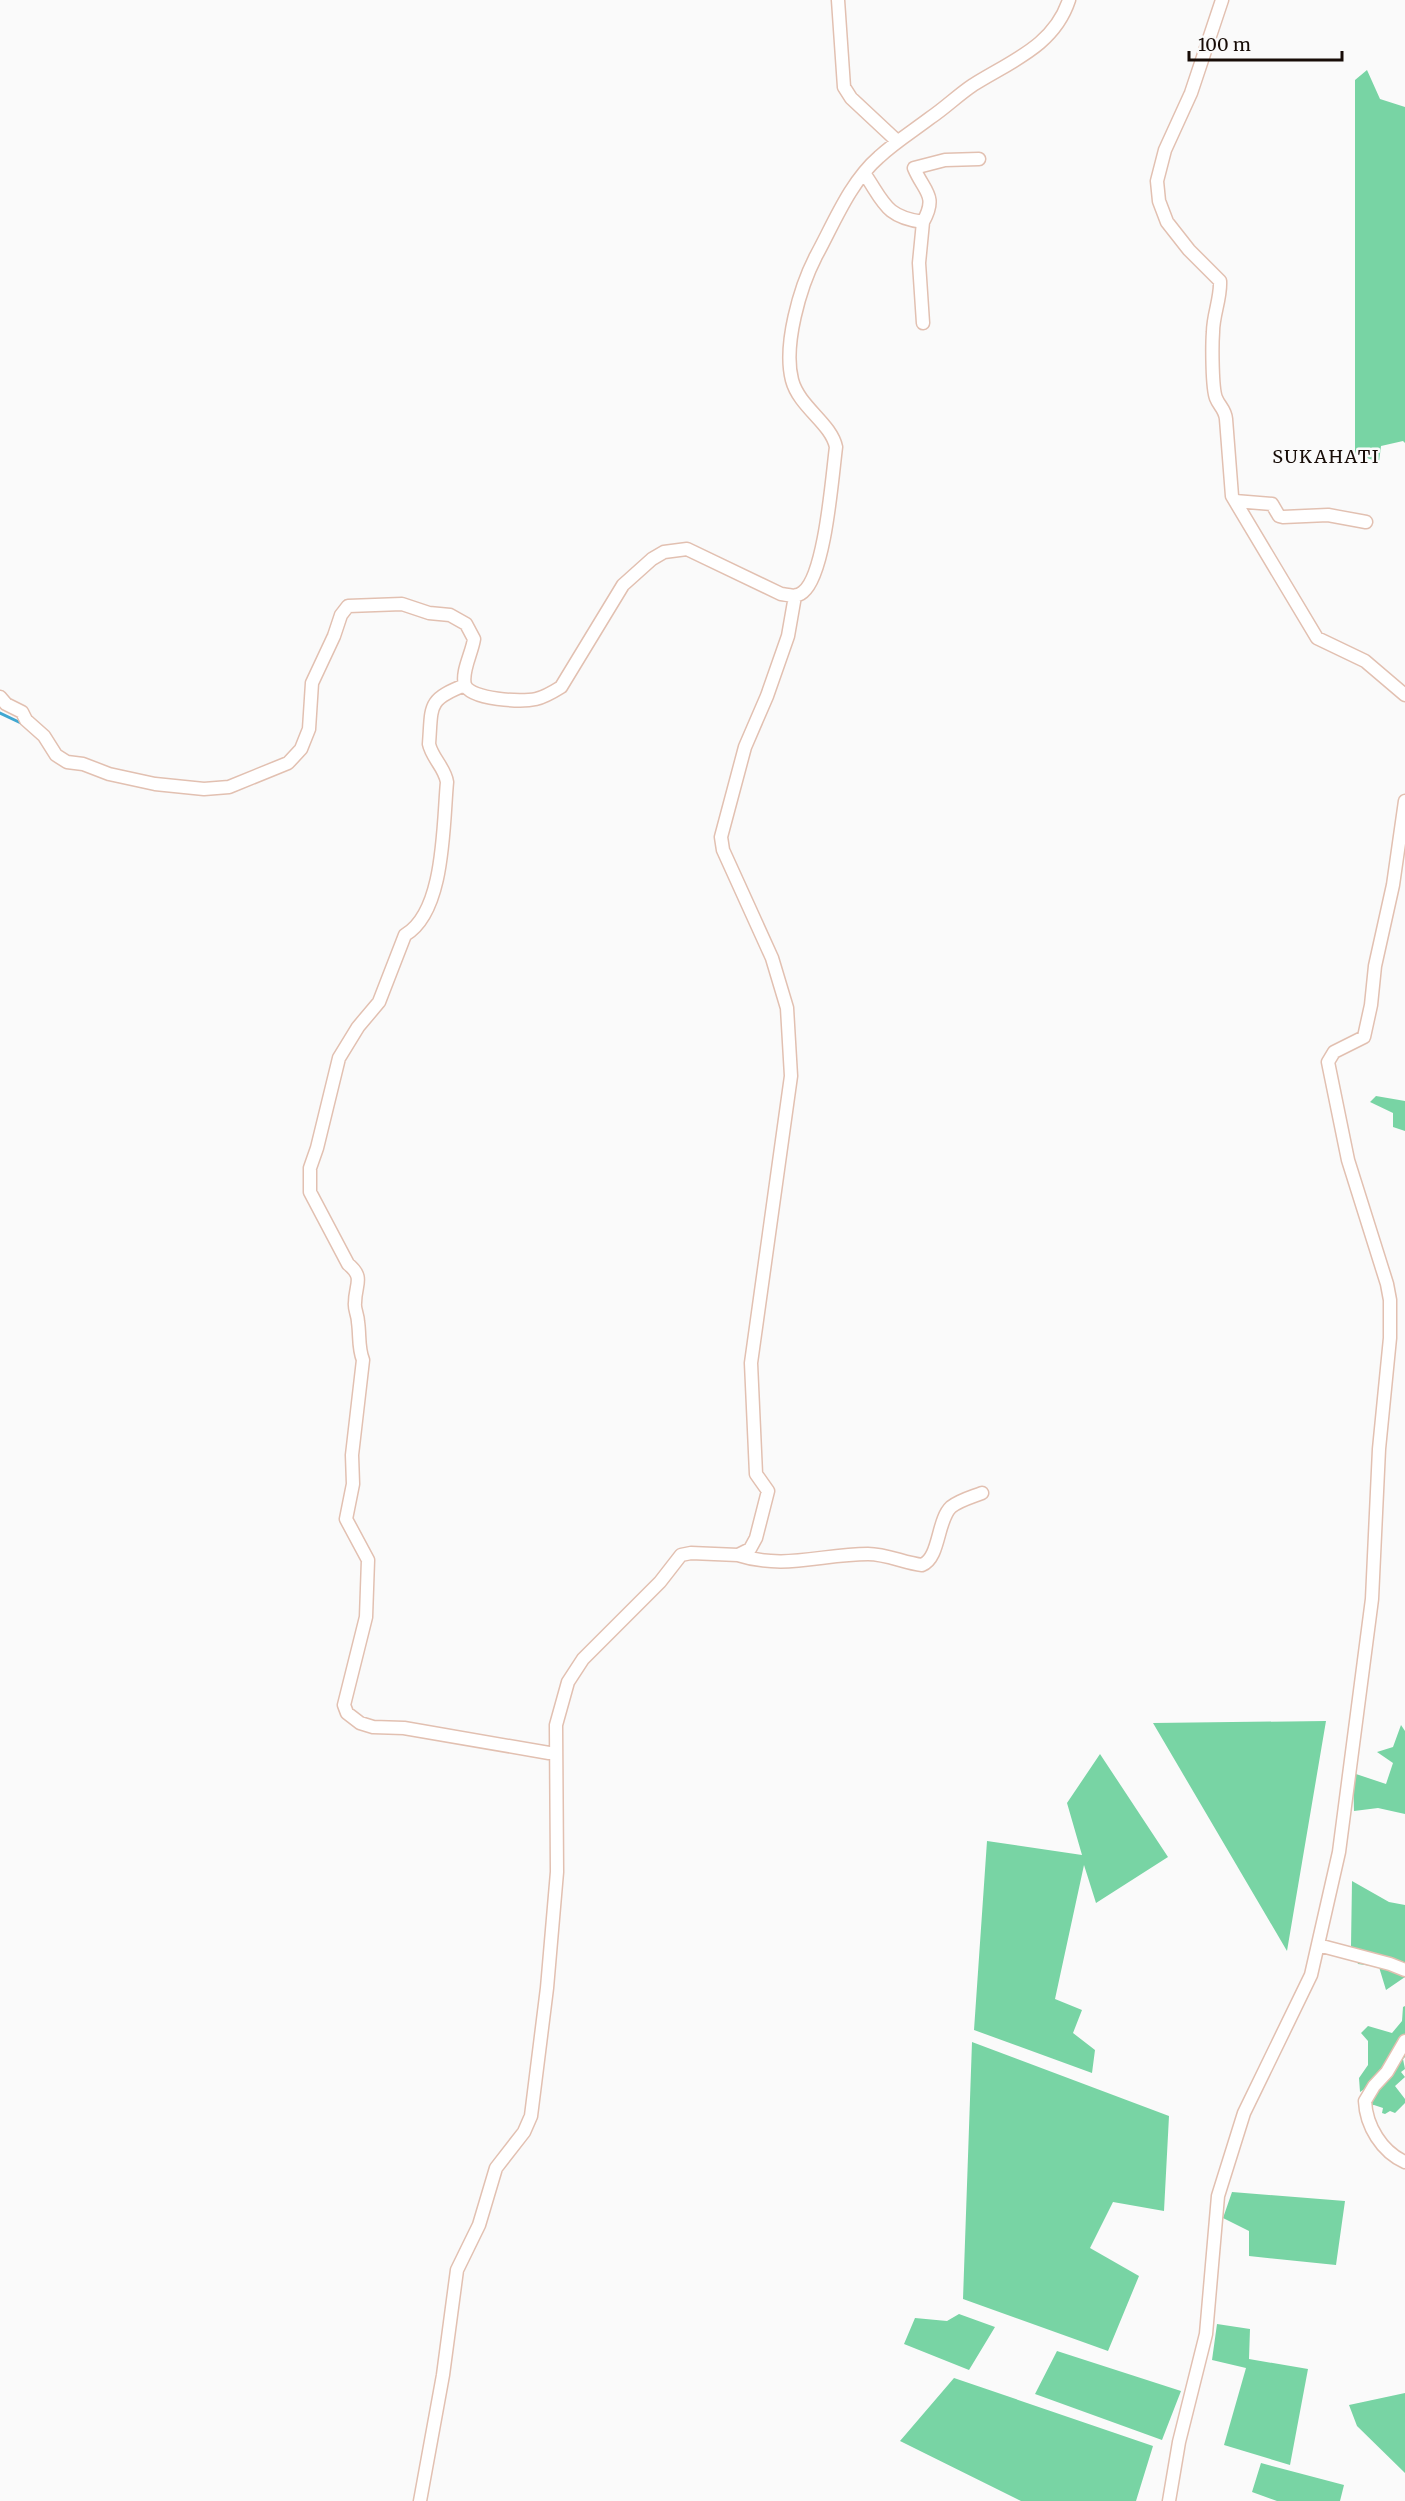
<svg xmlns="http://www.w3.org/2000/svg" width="1405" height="2501" font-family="Merriweather,serif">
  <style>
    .forest { fill: #78d4a4 }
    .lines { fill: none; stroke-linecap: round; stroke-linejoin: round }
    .stream { stroke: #3fa7d1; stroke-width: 3 }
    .minor-casing { stroke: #e2c0b1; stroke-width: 15 }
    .minor { stroke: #fff; stroke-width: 12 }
    .labels { text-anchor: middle; stroke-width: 5; stroke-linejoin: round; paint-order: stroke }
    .quarter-label { font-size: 18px; letter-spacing: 1.5px; fill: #170c07; stroke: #fafafa }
  </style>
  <rect width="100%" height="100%" fill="#fafafa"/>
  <path class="forest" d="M 1367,70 L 1380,99 L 1405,107 L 1405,443 L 1403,441 L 1381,446 L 1379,462 L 1355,454 L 1355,80 Z
    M 1376,1096 L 1405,1101 L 1405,1131 L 1393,1127 L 1393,1113 L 1370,1102 Z
    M 1326,1721 L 1287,1951 L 1153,1723 Z
    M 1401,1725 L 1405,1731 L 1405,1814 L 1378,1808 L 1354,1811 L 1353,1773 L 1386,1784 L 1393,1763 L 1377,1752 L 1393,1747 Z
    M 1100,1754 L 1168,1857 L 1096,1903 L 1084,1865 L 1055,1999 L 1082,2010 L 1073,2033 L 1095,2050 L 1092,2073 L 974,2030 L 987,1841 L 1082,1855 L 1067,1803 Z
    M 1352,1881 L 1389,1902 L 1405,1905 L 1405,1977 L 1386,1990 L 1379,1967 L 1358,1964 L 1351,1946 Z
    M 1405,2006 L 1405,2037 L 1380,2079 L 1360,2092 L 1359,2078 L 1368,2065 L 1368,2041 L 1361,2033 L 1368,2026 L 1392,2033 L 1402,2021 L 1403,2007 Z
    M 972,2042 L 1169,2116 L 1164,2211 L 1113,2202 L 1090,2248 L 1139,2276 L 1108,2351 L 963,2299 Z
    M 1405,2046 L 1405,2057 L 1403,2059 L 1405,2069 L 1401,2072 L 1405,2077 L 1395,2086 L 1405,2099 L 1405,2103 L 1395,2113 L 1390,2111 L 1385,2114 L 1382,2113 L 1383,2108 L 1374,2105 L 1367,2106 Z
    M 1232,2192 L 1345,2201 L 1336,2265 L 1249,2256 L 1249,2231 L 1223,2218 Z
    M 959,2314 L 995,2327 L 969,2370 L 904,2344 L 915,2318 L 947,2321 Z
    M 1217,2324 L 1250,2329 L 1249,2359 L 1308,2369 L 1290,2465 L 1224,2445 L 1246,2368 L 1212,2360 Z
    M 1057,2351 L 1181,2391 L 1162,2440 L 1035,2394 Z
    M 954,2378 L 1153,2446 L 1136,2501 L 1021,2501 L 900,2441 Z
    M 1405,2393 L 1405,2473 L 1357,2426 L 1349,2405 Z
    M 1261,2463 L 1344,2485 L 1340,2501 L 1277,2501 L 1252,2492 Z"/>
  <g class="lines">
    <path class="stream" d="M 0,713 L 23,724"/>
    <g class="minor-casing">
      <path id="minor" d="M 838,0 L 844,87 L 851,98 L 897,141
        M 1222,0 L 1191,93 L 1165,150 L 1157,181 L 1159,201 L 1167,222 L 1189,250 L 1220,281 C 1221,298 1213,315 1213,332 C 1212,345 1212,388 1216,398 C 1219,406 1225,409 1226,419 L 1232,496 L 1317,638 L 1365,661 L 1405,695
        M 864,173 C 884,202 885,217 923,222 L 919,263 L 923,323
        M 923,222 C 938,195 924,192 914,168 L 945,160 L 979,159
        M 1235,501 L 1272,504 L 1279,516 L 1283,517 L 1328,515 L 1366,522
        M 465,685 C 427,700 432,705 429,744 C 432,758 445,768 447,782 C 443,824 445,912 405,935 L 379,1002 L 358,1027 L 339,1058 L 317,1148 L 310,1168 L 310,1192 L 348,1264 C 365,1278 355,1284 355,1303 C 354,1309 358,1315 358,1322 C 360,1335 358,1348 363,1360 L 352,1455 L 353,1484 L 346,1519 L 368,1560 L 366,1617 L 344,1705 L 347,1713 L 360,1723 L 373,1727 L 404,1728 L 549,1753 L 555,1752
        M 0,697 L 6,704 L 22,712 L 26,720 L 44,736 L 56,755 L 67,762 L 83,764 L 109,774 L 155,784 L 204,789 L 229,787 L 288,763 L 301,749 L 309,729 L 312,683 L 334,636 L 341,615 L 348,606 L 402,604 L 429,613 L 450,615 L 466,624 L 474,639 C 472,653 461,672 465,685 C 471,700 522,702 536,699 C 545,697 553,692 561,687 L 623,585 L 652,559 L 664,552 L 687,549 L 781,594 C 789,595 796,598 803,592 C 825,575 832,478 836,447 C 831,423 799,407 792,380 C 783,345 800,287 816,256 C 834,223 850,182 879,157 C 895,142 913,131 930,118 C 945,108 958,95 973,85 C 1011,61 1054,46 1069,0
        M 738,1555 C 784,1570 822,1554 868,1554 C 887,1554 904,1563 922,1565 C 940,1558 937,1520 951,1507 C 960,1500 972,1497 982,1493
        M 1318,1945 L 1390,1964 L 1405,1970
        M 1405,2041 L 1387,2072 L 1374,2086 L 1365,2101 C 1366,2126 1382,2152 1405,2162
        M 420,2501 L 443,2375 L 457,2270 L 479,2225 L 496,2168 L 524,2132 L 531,2116 L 547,1988 L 557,1872 L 556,1725 L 568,1682 L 583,1659 L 660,1582 L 681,1555 L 691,1553 L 738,1555 L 750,1549 L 756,1538 L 768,1491 L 756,1474 L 751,1363 L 791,1076 L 787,1008 L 772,958 L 723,850 L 721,837 L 745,747 L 767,696 L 788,636 L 795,596
        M 1169,2501 L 1179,2442 L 1206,2334 L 1218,2196 L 1244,2113 L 1311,1975 L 1339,1852 L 1372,1599 L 1379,1449 L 1390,1338 L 1390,1300 L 1387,1284 L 1348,1160 L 1328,1062 L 1334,1052 L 1364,1037 L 1371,1005 L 1375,966 L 1393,885 L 1405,801"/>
    </g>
    <use href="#minor" class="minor"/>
  </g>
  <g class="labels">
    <g class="quarter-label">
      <text x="1326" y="463">SUKAHATI</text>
    </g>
  </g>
  <path d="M1189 51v9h153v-9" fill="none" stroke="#170c07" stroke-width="3"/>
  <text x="1198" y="51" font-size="18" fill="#170c07" stroke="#fafafa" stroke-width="4.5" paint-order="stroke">100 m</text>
</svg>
